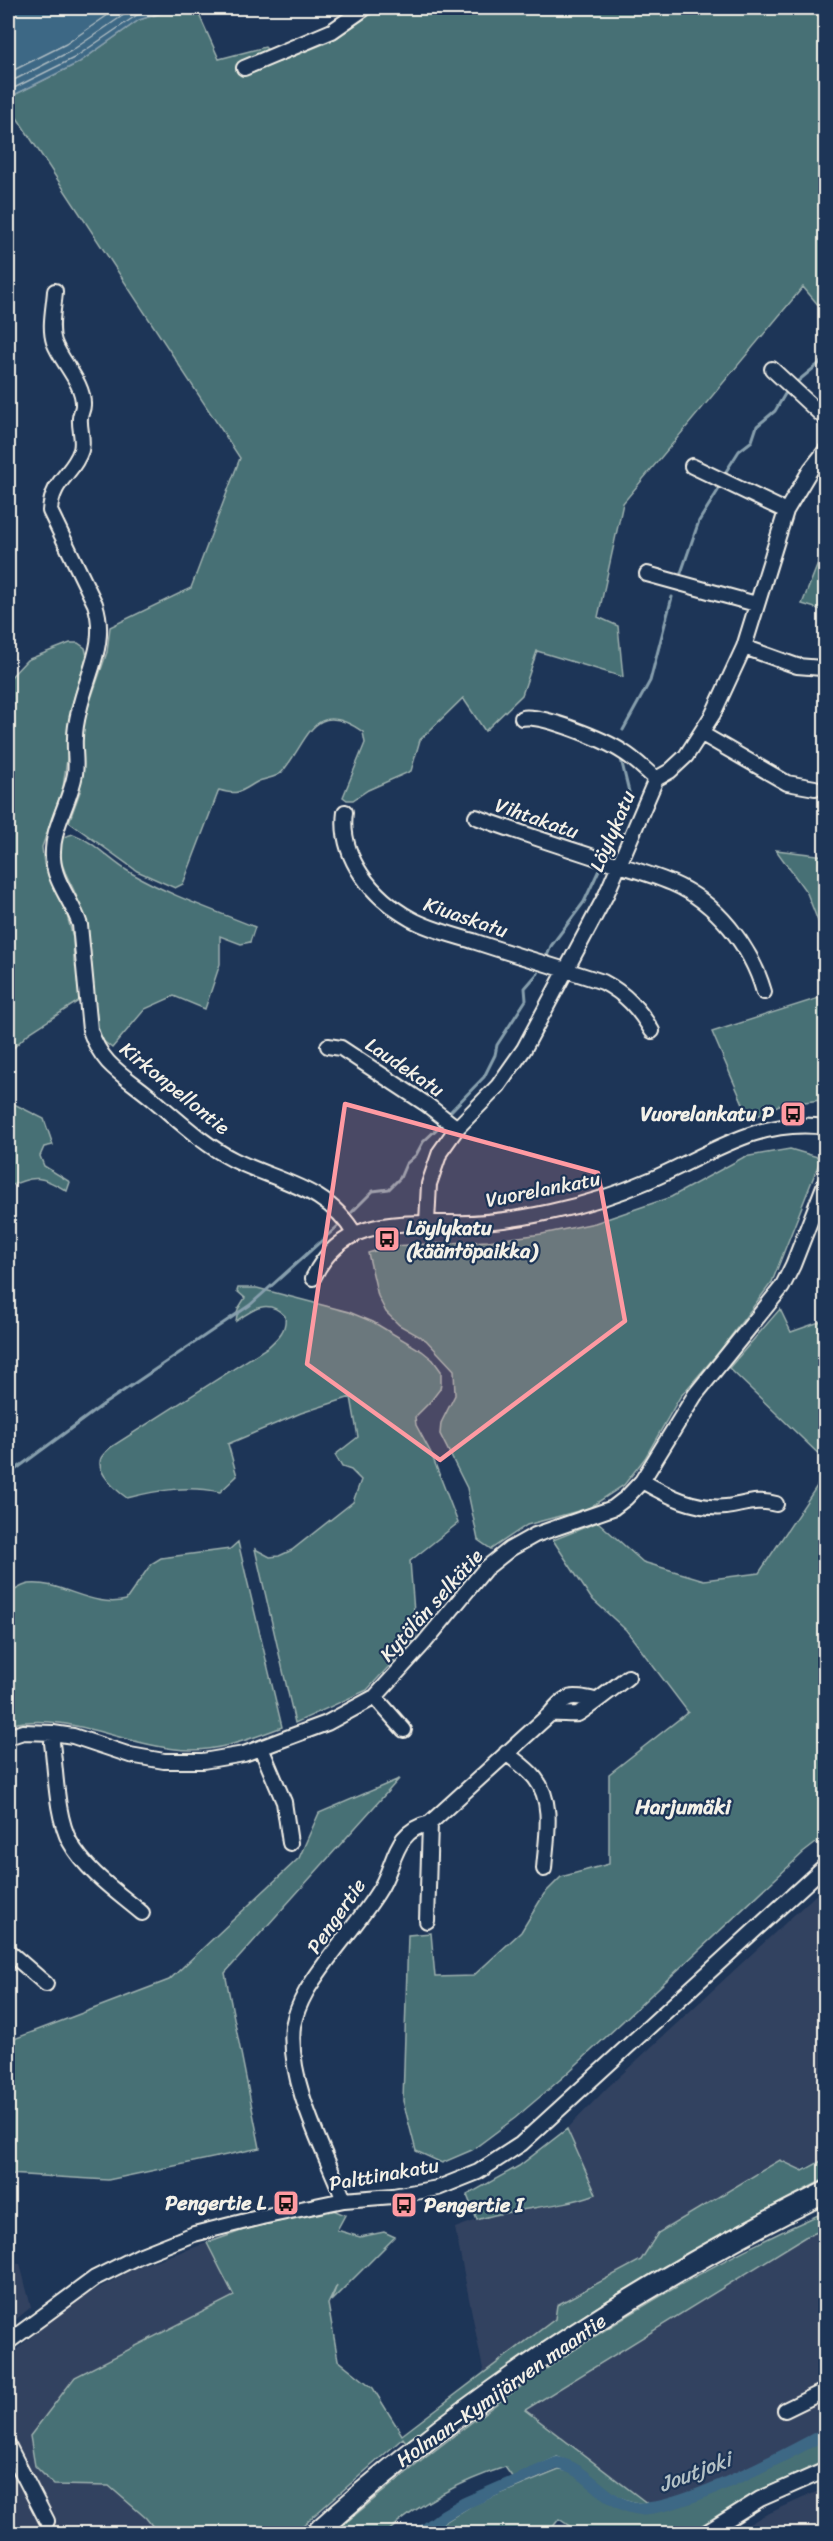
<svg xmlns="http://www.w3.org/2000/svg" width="833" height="2541" font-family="Sriracha,sans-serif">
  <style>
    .built { fill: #334260 }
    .green { fill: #466f74; stroke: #9db0ae; stroke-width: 1.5 }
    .water { fill: #3e6885; stroke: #879fad; stroke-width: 1.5 }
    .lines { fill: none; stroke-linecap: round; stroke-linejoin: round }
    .shore { stroke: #abbac0; stroke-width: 1.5 }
    .stream { stroke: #879fad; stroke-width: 3 }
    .canal { stroke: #3e6885; stroke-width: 12 }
    .minor-casing { stroke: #f4f1e8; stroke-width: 18 }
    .highway-casing { stroke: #f4f1e8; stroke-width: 24 }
    .minor { stroke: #1d3557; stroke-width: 14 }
    .highway { stroke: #1d3557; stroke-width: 20 }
    .marked { fill: #ff9aa2; fill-opacity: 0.2; stroke: #ff9aa2; stroke-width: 4.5; stroke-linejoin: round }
    .labels { text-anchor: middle; stroke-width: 4.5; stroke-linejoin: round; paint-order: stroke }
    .street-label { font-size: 20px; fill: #f4f1e8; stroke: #1d3557 }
    .poi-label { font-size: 20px; font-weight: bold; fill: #f4f1e8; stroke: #1d3557; text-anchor: end }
    .neighbourhood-label { font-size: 21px; font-weight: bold; fill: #f4f1e8; stroke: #1d3557 }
    .water-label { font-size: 21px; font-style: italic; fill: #b4c1c5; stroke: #1d3557 }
  </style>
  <rect width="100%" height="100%" fill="#1d3557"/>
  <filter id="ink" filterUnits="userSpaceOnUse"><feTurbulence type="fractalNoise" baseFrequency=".0167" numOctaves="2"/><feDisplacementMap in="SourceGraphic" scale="12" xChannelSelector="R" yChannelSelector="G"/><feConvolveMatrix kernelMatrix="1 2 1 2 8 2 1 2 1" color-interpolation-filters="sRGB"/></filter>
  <g filter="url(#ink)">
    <path class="built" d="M 821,1890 L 826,1899 L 825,2159 L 658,2232 L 641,2260 L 557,2305 L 555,2319 L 484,2374 L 455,2228 L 491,2215 L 523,2207 L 571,2203 L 595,2194 L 567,2129 L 607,2088 Z
      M 825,2229 L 825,2384 L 823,2397 L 825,2429 L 729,2478 L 685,2496 L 662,2503 L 648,2504 L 525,2410 L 805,2237 Z
      M 207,2243 L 234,2296 L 75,2377 L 30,2436 L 54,2485 L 109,2486 L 146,2518 L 158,2533 L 8,2533 L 8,2357 L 68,2305 L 137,2267 Z
      M 8,2263 L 20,2264 L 31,2307 L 8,2326 Z
      M 825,2488 L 825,2533 L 734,2533 L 763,2516 Z"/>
    <path class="green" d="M 176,8 L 196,8 L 219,59 L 265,47 L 279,62 L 333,40 L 374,12 L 389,8 L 825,8 L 825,313 L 803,287 L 623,503 L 598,617 L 618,626 L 623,677 L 537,651 L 522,695 L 485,731 L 463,698 L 420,740 L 411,771 L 368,790 L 353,800 L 347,800 L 343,797 L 365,743 L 363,732 C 313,697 309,740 282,772 C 277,778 265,778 257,782 C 241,791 239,796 219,790 L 183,884 L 175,888 L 137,871 L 69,822 L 81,789 L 76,785 L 84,719 L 107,652 L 110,627 L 191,588 L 240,458 L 8,104 L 8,98 L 78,63 L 139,20 Z
      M 825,546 L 826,610 L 825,611 L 802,604 Z
      M 70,643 L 78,643 L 85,648 L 87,656 L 72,704 L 73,719 L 63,787 L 42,847 L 44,864 L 66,912 L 73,937 L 74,962 L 79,963 L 80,1000 L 29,1033 L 8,1053 L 8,680 L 27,660 Z
      M 73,834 C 95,842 111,862 131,873 C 171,896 213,910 255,927 L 250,942 L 241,944 L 220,936 L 220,964 L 205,1009 L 174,996 L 145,1009 L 112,1048 L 102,1040 L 96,1029 C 92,989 93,944 80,906 C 72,879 54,866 63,837 Z
      M 776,850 L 825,856 L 825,939 L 807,893 Z
      M 825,996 L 826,1089 L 821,1100 L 779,1105 L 750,1120 L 712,1032 Z
      M 8,1082 L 12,1103 L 44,1119 L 53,1145 L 44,1147 L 40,1156 L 44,1166 L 70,1182 L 67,1191 C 42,1176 34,1174 8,1187 Z
      M 790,1149 L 821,1158 L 772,1282 L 719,1352 L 680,1397 L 645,1458 L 624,1485 L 589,1508 L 527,1525 L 491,1549 L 478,1540 L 467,1488 L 440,1434 L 441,1423 L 455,1395 L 454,1370 L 426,1340 L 399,1325 L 386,1312 L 378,1296 L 368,1253 L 391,1246 L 488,1241 L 542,1234 L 595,1223 L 671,1197 L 744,1157 Z
      M 238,1288 L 257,1288 L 349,1312 L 373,1322 L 422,1351 L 433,1360 L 441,1371 L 441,1383 L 440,1389 L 430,1402 L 415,1417 L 416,1425 L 431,1453 L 458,1523 L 410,1561 L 416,1637 L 367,1690 L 295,1723 L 255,1549 L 270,1557 L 279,1556 L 292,1550 L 353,1502 L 361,1480 L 351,1470 L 342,1467 L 335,1455 L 358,1437 L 351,1397 L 301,1413 L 228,1444 L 237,1476 L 220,1492 C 189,1485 158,1490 127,1498 C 117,1491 95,1472 101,1458 C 103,1454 108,1450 111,1447 L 268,1347 C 278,1338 287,1330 285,1316 C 268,1298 253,1309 236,1321 L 238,1309 L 245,1298 L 237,1291 Z
      M 780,1309 L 791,1332 L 825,1320 L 825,1460 L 729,1368 Z
      M 825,1474 L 825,1836 L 803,1853 L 562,2078 L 515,2118 L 472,2150 L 442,2163 L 416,2151 L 403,2101 L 408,1935 L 431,1933 L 435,1977 L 473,1976 L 521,1932 L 544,1894 L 561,1877 L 609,1864 L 609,1774 L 688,1712 L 626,1630 L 591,1598 L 553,1540 L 598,1522 L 643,1562 L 704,1580 L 759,1573 Z
      M 238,1542 L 282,1727 C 248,1740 212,1754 175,1749 C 118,1743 65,1711 8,1725 L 8,1594 C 14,1591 22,1585 29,1584 C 59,1580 93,1609 126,1600 L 151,1564 L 161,1558 L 230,1549 Z
      M 399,1779 L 225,1973 L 260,2148 L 108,2180 L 8,2174 L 8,2040 L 9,2041 L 169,1980 L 299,1858 L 319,1813 Z
      M 567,2129 L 596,2194 C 556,2209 518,2206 477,2220 L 467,2195 L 519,2166 Z
      M 825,2159 L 825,2179 C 754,2216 683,2253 615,2296 C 543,2341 475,2392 406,2442 L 403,2438 L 294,2533 L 158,2533 L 146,2518 L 109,2486 L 54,2485 L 35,2466 L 30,2436 L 75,2377 L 234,2296 L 207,2243 L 244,2230 L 331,2209 L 345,2215 L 337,2230 L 360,2237 L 384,2232 L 395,2237 L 331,2301 L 337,2285 L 328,2304 L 338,2360 L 373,2388 L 402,2435 L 555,2319 L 557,2305 L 641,2260 L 658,2233 L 780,2160 L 803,2171 Z
      M 825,2212 L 825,2229 L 805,2237 L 525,2410 L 648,2504 C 606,2503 595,2469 557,2457 L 513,2478 L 505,2467 C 461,2481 420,2503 386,2533 L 334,2533 C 483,2405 645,2291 825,2212 Z
      M 825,2439 L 825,2461 L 759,2491 L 691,2533 L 580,2533 L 559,2519 L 548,2533 L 476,2533 L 465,2526 L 459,2533 L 427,2533 L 472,2505 L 559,2470 C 589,2471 604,2507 633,2512 C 672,2520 787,2458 825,2439 Z"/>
    <path class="water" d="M 8,8 L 176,8 L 139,20 L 78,63 L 8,98 Z"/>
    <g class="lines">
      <path class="shore" d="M 8,73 L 66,44 L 118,8
        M 8,83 L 71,51 L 134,8
        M 8,91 L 74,58 L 137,15 L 157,8"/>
      <path class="stream" d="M 798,381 L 826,358
        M 725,473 L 739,451 L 752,441 L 757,426 L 775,411 L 785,394
        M 681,573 L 699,521 L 719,489
        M 623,730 L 650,681 L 672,597
        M 608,853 L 630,796 L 621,759
        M 547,956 L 551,946 L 584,902 L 599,870
        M 451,1111 L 484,1077 L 495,1055 L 497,1045 L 526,1000 L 525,988 L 538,973
        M 352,1212 L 373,1191 L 389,1189 L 400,1178 L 406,1164 L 416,1155 L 423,1142 L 440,1126
        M 8,1475 L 104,1404 L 250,1305 L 338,1226"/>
      <path class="canal" d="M 419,2534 L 443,2516 L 465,2503 L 557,2463 C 588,2468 604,2503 635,2508 C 674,2515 789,2453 826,2433"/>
      <g class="minor-casing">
        <path id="minor" d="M 244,68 L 332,31 L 365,8
          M 55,291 C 54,307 49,327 54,342 C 61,362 84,383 83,405 C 83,410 80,414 80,418 C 79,429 84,439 81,450 C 73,475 52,479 50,511 L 95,604 C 108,643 87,673 79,711 C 77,719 75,729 75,738 C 74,750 77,762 75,774 C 70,803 51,828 53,858 C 54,882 73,902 80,925 L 90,1030 C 94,1042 100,1053 108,1062 C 121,1076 139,1087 154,1100 C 179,1121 204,1145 234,1160 C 279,1182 329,1188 355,1235
          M 772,369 L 826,419
          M 692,466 L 786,511
          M 647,574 L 756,604
          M 744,647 L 797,666 L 822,668
          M 522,718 C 542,714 605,740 623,752 C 635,759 645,770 656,779
          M 702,734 L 787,783 L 815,788
          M 345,812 C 339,858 373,898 411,919 C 431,930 454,935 476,942 C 518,956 561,968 603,982 C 626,994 639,1009 652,1031
          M 476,817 C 515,831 554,844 594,857 C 620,866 646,872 672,883 C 716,902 751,946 764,992
          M 328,1046 L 341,1048 L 426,1104 L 457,1128
          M 427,1222 L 429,1184 L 440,1152 L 457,1128 L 498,1086 L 524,1049 L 606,895 L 656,779 L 670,771 L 686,756 L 713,714 L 744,647 L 786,511 L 811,469 L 826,450
          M 313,1278 C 341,1219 394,1223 451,1223 C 483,1224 518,1219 550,1212 C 584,1205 618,1194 650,1180 C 709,1155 758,1117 826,1127
          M 642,1481 C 668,1496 695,1510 726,1507 C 743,1505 758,1498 776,1504
          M 375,1697 L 404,1730
          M 550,1714 C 559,1713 570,1715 578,1714 C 583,1712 620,1683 628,1677
          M 53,1733 L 52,1743 C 56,1772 56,1816 70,1842 C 86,1871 117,1892 142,1913
          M 8,1737 L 23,1732 L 53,1733 L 73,1736 L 130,1755 L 164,1761 L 203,1761 L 244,1754 L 292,1736 L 327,1723 L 375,1697 L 424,1643 L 485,1569 L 510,1549 L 535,1535 L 613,1508 L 626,1498 L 642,1481 L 695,1395 L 782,1287 L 793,1265 L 826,1181
          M 261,1748 L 284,1802 L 290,1843
          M 506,1753 C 516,1761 527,1768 535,1778 C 555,1803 546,1839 544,1869
          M 427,1921 L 430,1823
          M 8,1951 L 46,1984
          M 344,2200 C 324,2150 287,2082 293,2026 C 295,2016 301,2001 306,1992 C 326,1957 356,1927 378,1892 C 396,1866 392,1831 430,1823 L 550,1714 C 566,1694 571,1695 595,1700
          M 8,2342 L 95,2278 L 141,2255 L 194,2234 L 262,2217 L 344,2200 L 393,2196 L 438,2188 L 478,2172 L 521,2144 L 826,1865
          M 785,2410 L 826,2390
          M 8,2445 L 47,2521
          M 704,2534 L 760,2499 L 826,2470"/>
      </g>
      <g class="highway-casing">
        <path id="highway" d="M 315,2534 C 467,2396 642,2283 826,2192"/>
      </g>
      <use href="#minor" class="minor"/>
      <use href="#highway" class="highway"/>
    </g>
  </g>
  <path class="marked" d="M 345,1104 L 598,1173 L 625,1321 L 440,1460 L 307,1364 Z"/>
  <defs>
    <g id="bus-square" transform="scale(1.35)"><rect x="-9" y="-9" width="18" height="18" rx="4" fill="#ff9aa2" stroke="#1d3557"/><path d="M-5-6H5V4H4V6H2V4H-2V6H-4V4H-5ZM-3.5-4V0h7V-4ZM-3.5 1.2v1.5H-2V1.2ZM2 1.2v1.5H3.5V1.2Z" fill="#111"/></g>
  </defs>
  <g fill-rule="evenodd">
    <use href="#bus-square" x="793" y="1114"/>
    <use href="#bus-square" x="387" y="1239"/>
    <use href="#bus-square" x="286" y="2203"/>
    <use href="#bus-square" x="404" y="2205"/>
  </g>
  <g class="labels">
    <g class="street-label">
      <text transform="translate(537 818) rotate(19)" y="7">Vihtakatu</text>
      <text transform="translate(612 831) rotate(-67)" y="7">Löylykatu</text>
      <text transform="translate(466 917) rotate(19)" y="7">Kiuaskatu</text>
      <text transform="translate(405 1067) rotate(34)" y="7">Laudekatu</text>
      <text transform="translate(175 1088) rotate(39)" y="7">Kirkonpellontie</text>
      <text transform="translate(543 1189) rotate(-11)" y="7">Vuorelankatu</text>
      <text transform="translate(431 1605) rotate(-48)" y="7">Kytölän selkätie</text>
      <text transform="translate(336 1916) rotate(-55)" y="7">Pengertie</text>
      <text transform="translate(384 2174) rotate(-10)" y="7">Palttinakatu</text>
      <text transform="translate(501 2390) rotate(-35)" y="7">Holman–Kymijärven maantie</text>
    </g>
    <g class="poi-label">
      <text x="774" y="1121">Vuorelankatu P</text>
      <text x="406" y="1235" text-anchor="start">Löylykatu<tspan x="406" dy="23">(kääntöpaikka)</tspan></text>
      <text x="266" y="2210">Pengertie L</text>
      <text x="424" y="2212" text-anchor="start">Pengertie I</text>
    </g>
    <g class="neighbourhood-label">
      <text x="683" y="1814">Harjumäki</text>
    </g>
    <g class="water-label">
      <text transform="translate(695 2472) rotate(-21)" y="7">Joutjoki</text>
    </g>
  </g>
  <rect width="833" height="2541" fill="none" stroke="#1d3557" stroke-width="30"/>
  <rect x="15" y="15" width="803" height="2511" fill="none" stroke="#f4f1e8" stroke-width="2" filter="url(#ink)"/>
</svg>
